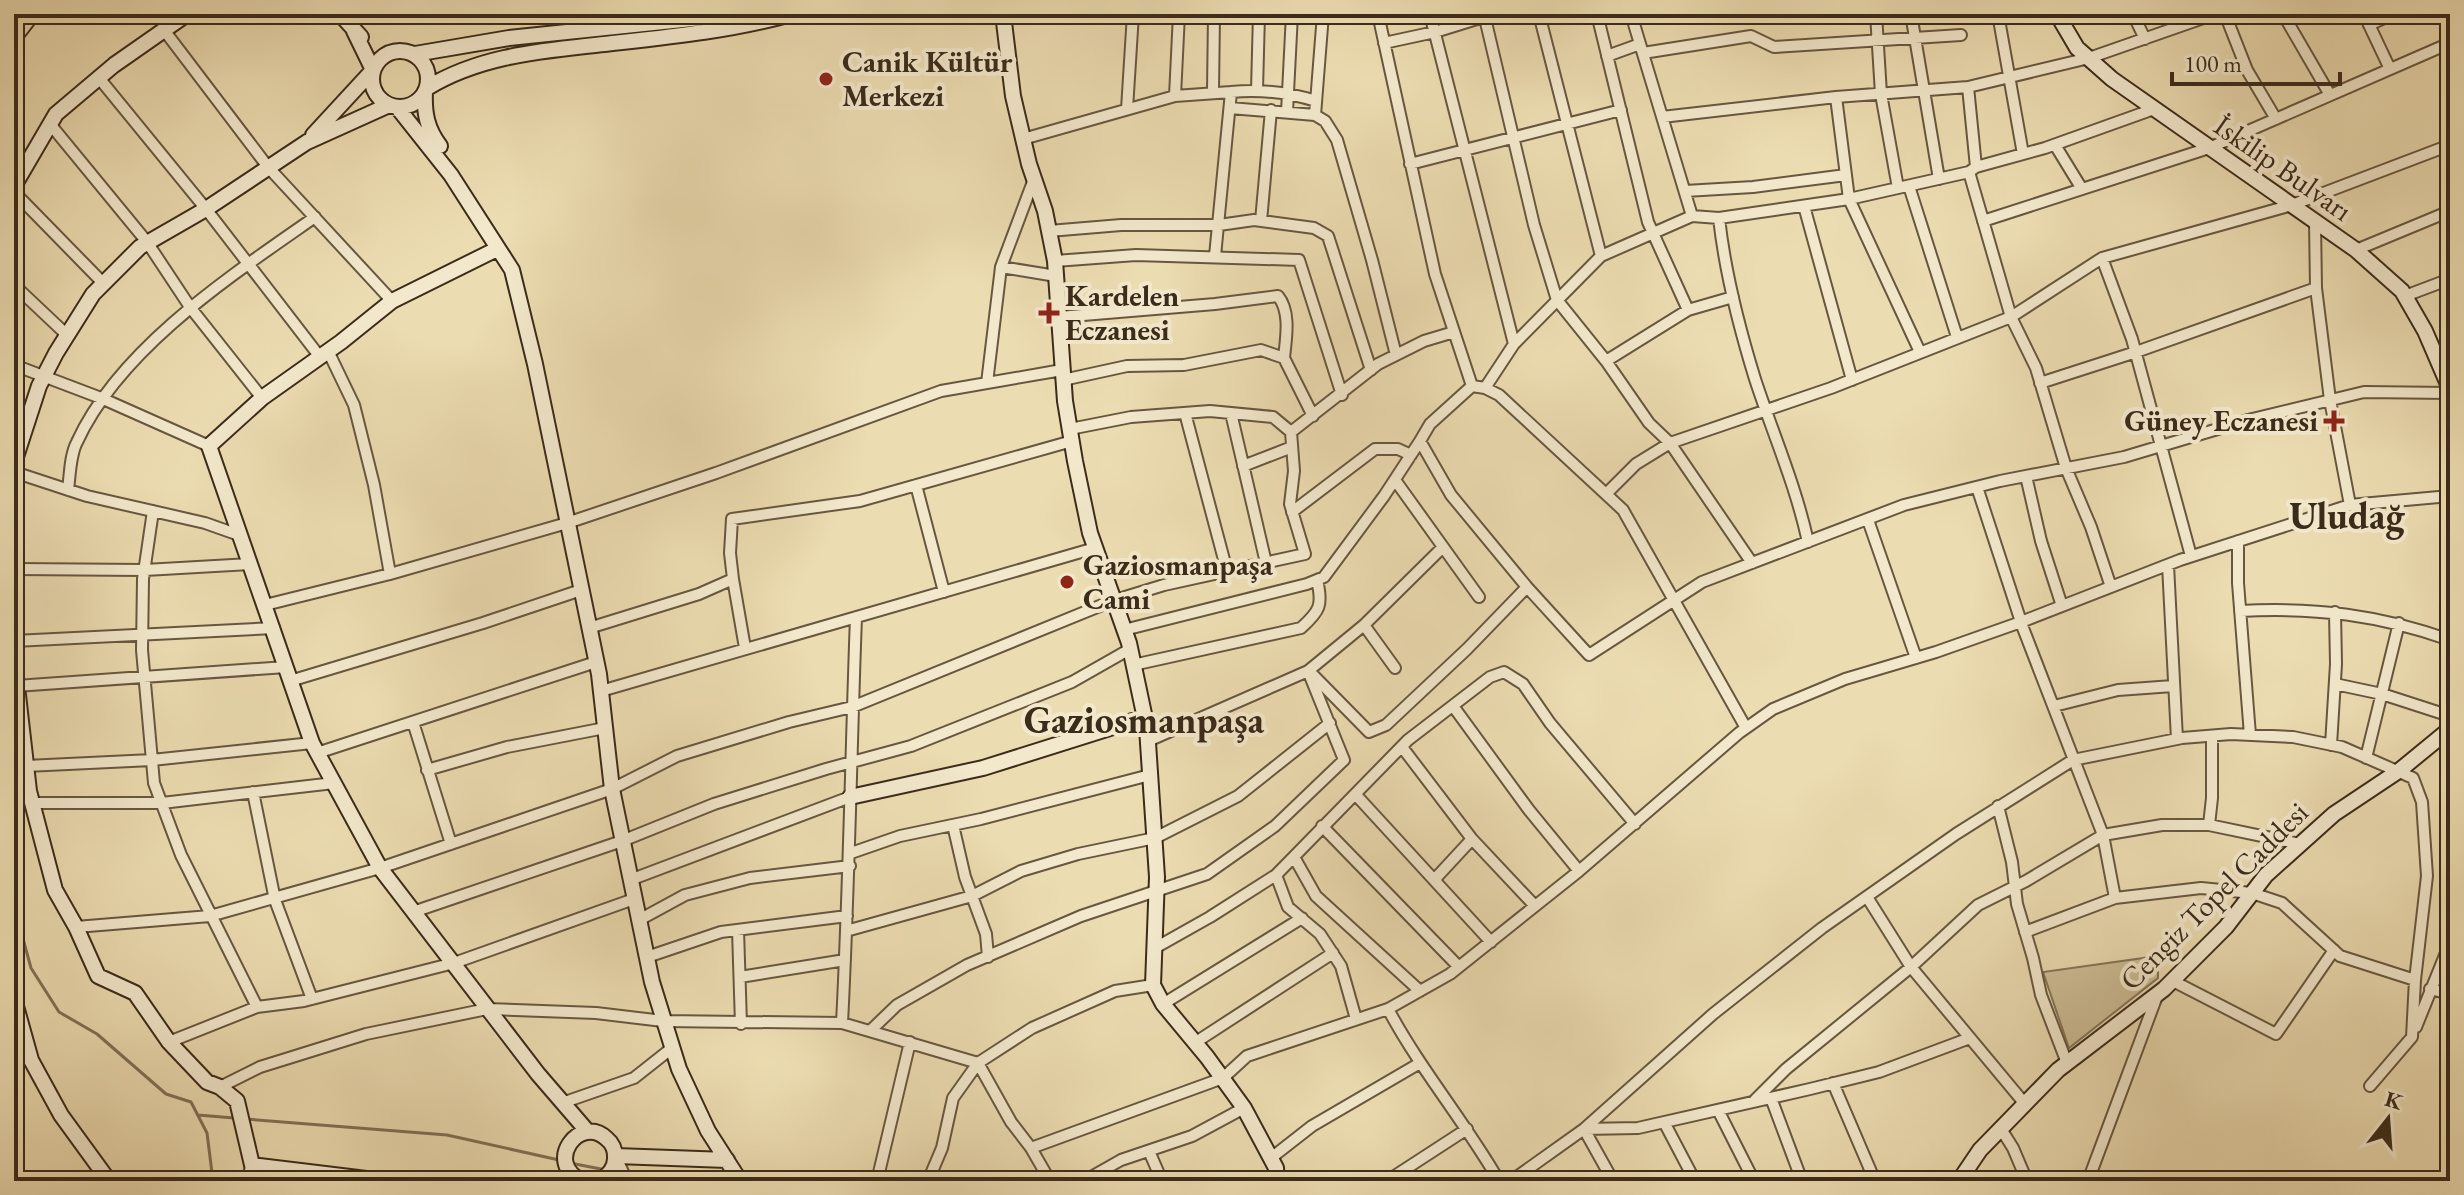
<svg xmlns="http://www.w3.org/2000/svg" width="2464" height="1195" font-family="'EB Garamond',serif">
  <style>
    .green { fill: #cebe97; stroke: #847458; stroke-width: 2 }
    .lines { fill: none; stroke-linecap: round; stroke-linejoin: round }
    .stream { stroke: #817156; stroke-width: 3 }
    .street-casing { stroke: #675740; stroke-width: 14 }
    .secondary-casing { stroke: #3b2b1a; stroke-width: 18 }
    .primary-casing { stroke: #3b2b1a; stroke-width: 20 }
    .street { stroke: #f3e8cc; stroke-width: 10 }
    .secondary { stroke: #f3e8cc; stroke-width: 14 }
    .primary { stroke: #ecdcb1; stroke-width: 16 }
    .poi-dot { fill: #8f2418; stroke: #f3e8cc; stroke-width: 3 }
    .labels { text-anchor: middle; stroke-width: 8; stroke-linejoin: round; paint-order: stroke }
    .poi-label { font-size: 30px; font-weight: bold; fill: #3b2b1a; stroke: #f3e8cc; text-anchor: start }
    .street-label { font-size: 30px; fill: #3b2b1a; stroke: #f3e8cc }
    .district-label { font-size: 38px; font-weight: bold; fill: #3b2b1a; stroke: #f3e8cc }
  </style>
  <rect width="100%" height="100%" fill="#ecdcb1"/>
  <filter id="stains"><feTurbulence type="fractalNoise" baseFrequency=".0025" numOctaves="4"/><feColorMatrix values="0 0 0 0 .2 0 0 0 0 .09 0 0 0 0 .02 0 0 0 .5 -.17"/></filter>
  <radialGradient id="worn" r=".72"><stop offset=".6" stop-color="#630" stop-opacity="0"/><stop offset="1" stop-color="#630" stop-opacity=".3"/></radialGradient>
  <path class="green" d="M 2158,956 L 2158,978 L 2069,1048 L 2043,972 Z"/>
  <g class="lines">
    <path class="stream" d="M 14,906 L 31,968 L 59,1012 L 97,1034 L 166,1094 L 191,1102 L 207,1133 L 213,1181
      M 198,1115 L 234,1118
      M 246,1119 L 447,1135 L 559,1160
      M 570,1163 L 606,1170
      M 629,1176 L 644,1181"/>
    <g class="street-casing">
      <path id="street" d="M 1378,14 L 1435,274 L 1472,386 L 1485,388 L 1499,395 L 1623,510 L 1746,728
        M 1430,14 L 1514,344
        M 1484,14 L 1534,225 L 1557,300 L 1606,361 L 1649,423 L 1670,443 L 1752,563
        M 1539,14 L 1601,256
        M 1597,14 L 1648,222 L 1688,310
        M 1631,14 L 1692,216 L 1719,218 C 1725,273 1739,327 1755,379 C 1773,434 1796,486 1808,542
        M 1876,14 L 1881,94 L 1898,188
        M 1911,14 L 1939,179
        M 1998,14 L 2023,154
        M 2133,14 L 2145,39
        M 2225,14 L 2247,70 L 2276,119
        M 2283,14 L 2330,95
        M 2364,14 L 2390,69
        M 2369,25 L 2393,14
        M 164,30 L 268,167 L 392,301
        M 1384,43 L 1435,32 L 1493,14
        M 1643,53 L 1751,36 L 1774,47 L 1961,35
        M 1607,56 L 1640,44
        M 99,78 L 206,209 L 320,357
        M 1968,87 L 1976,167
        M 1257,90 L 1259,14
        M 1213,91 L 1214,14
        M 1231,92 C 1261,89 1287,92 1316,101
        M 1175,96 L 1179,14
        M 1836,97 L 1968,87 L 2089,58 L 2215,14
        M 1230,108 L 1315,115 L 1325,121 L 1337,140 L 1372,260 L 1396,355
        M 1127,109 L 1133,14
        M 1287,112 L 1292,14
        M 1315,115 L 1323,14
        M 1662,117 L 1836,97 L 1849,199 L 1969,172 L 2011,317 L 2036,368 L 2066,468 L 2091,527 L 2111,587
        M 50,124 L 147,242 L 190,307 L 262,398
        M 1023,139 L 1175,96 L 1231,92 L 1215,256
        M 2055,145 L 2082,189
        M 1410,164 L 1621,110
        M 1969,172 L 1976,167 L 2045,148 L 2154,109
        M 1909,186 L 1957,337
        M 1685,191 L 1753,187 L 1846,175
        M 14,192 L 104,284
        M 1804,206 L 1852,380
        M 1719,218 L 1849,199 L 1920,352
        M 1261,221 L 1271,110
        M 1983,221 L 2209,148 L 2450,43
        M 2315,222 L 2316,288 L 2330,400 L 2350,505
        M 1049,231 L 1121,225 L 1219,225 L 1254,220 L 1314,228 L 1328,236 L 1371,370
        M 2356,250 L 2450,211
        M 2102,258 L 2292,205 L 2450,145
        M 1055,261 L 1136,255 L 1299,260 L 1342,395
        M 1001,267 L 1034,179
        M 14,285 L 67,335
        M 2405,296 L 2450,279
        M 1059,317 L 1215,304 L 1278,296 C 1291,312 1286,338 1284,358
        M 328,351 L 354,405 L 374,485 L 390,574
        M 1606,361 L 1688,310 L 1733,297
        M 14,365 L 101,398 L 209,446
        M 1063,380 L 1127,366 L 1184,365 L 1261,350 L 1284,358 L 1313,416
        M 987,383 L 1001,267 L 1056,276
        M 2040,383 L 2136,352 L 2316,288
        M 1472,386 L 1430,424 L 1420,441 L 1451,495 L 1527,587 L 1589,655 L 1702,582 L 1904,505 L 2000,481 L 2124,457 L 2248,420 L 2364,392 L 2450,393
        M 1485,388 L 1514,344 L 1601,256 L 1692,216
        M 1185,413 L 1227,571
        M 1231,413 L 1266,563
        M 1070,429 L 1131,417 L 1210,411 L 1273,417 L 1291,432 L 1378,364 L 1424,341 L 1454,332
        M 1243,466 L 1292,447
        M 14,472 L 87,496 L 205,523 L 239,535
        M 2026,476 L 2041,541 L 2062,606
        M 1395,480 L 1479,597
        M 916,485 L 944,592
        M 1977,487 L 2023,628 L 2103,835 L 2115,898 L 2201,888 L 2252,893 L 2282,903 L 2340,956 L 2415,980
        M 68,490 C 70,475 70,455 77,442 C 120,348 232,275 315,217
        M 1606,494 L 1636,464 L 1670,443 L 1831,388 L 2011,317 L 2102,258 L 2132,339 L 2191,556
        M 153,511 L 143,579 L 142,650 L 154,783 L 181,855 L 257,1007
        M 1292,512 L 1375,449 L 1398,449 L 1411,455
        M 1868,520 L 1916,658
        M 2238,541 L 2238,583 L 2250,735
        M 2168,565 L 2177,739
        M 14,569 L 145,570 L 250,564
        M 733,579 L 745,648
        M 265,605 L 390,574 L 567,523 L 716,473 L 941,391 L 1062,370
        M 2240,611 C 2316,607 2379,615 2450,640
        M 1364,625 L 1395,668
        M 589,628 L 699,594 L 733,579 L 730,553 L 732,519 L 860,501 L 1072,441
        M 1124,630 L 1307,584 L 1324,577 L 1384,496 L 1420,441
        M 14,641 L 274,628
        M 1133,665 L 1301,628 C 1320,611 1323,605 1317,580
        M 1313,675 L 1369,732 L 1386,725 L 1467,649 L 1527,587
        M 290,681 L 483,623 L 581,590
        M 2335,684 L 2382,694 L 2450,716
        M 16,686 L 286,667
        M 601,691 L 1095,548
        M 1453,706 L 1529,810 L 1579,871
        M 2054,706 L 2118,690 L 2173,686
        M 413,722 L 451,844
        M 1148,741 L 1308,671 L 1364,625 L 1443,547
        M 2331,745 L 2336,664 L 2335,612
        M 1402,747 L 1472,839 L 1434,880
        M 317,753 L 596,662
        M 2366,758 L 2399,623
        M 26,766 L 152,760 L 312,743
        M 427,770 L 507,747 L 605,728
        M 253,792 L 275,900 L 312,999
        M 1356,795 L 1491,942
        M 32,803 L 162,803 L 334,783
        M 1998,806 L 2012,862 L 2017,904 L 2033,958 L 2041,995 L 2067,1063
        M 953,825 L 965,877 L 986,934 L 988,957
        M 2209,825 L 2212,798 L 2212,736
        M 1322,826 L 1459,967
        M 1472,839 L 1535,906
        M 851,853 L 900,836 L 981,819 L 1150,775
        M 1294,857 L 1316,896 L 1420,991
        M 1276,875 L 1288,907 L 1320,934 L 1341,966 L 1356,1019
        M 630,880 L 850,797
        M 1867,897 L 1911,967 L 2025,1104
        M 413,912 L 622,841 L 714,804 L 826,769 L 911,746 L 1072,682 L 1130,649
        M 639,920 L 685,895 L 750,878 L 850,866
        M 76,927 L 210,916 L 380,868 L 612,789 L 677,756 L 789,722 L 852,707 L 1112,601 L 1164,585 L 1305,554 L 1290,504 L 1294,471 L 1291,432
        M 738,930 L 741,1024
        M 846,931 L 972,896 L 1021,871 L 1078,854 L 1155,838 L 1238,796 L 1330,723
        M 2025,932 L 2115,898
        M 1155,948 L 1210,917 L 1276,875 L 1408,740 L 1490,677 L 1504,672 L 1523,684 L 1550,723 L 1635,824
        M 647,957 L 721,932 L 847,916
        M 740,977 L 845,960
        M 2173,981 L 2276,1034 L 2334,950
        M 2430,989 L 2450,994
        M 1163,1004 L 1302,918
        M 1388,1009 C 1420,1069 1465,1122 1499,1181
        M 842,1023 C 849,888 851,752 856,617
        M 2416,1027 L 2450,943
        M 870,1031 L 897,1005 L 967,965 L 1081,916 L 1207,874 L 1275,826 L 1344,760 L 1308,671
        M 169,1042 L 257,1007 L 304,1001 L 454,963 L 634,899
        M 1196,1042 L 1333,953
        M 1833,1083 L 1875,1181
        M 220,1087 L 260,1067 L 366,1034 L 487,1009 L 596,1013 L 663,1021 L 842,1023 L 978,1063 L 1032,1028 L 1115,991 L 1153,985
        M 1771,1098 L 1802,1181
        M 1755,1100 L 1786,1069 L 1911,967 L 1978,905 L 2026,881 L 2103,835 L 2162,825 L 2209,825 L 2300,844
        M 562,1103 L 634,1078 L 672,1048
        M 1718,1110 L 1754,1181
        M 1664,1122 L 1695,1181
        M 2001,1129 L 2013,1148 L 2027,1181
        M 1031,1148 L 1223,1078 L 1247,1056 L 1388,1009 L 1450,974 L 1579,871 L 1739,733 L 1773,709 L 1845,679 L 1936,652 L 2021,622 L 2180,560 L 2350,505 L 2450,496
        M 1149,1151 L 1162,1181
        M 616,1157 L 627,1181
        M 1271,1158 L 1312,1126 L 1420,1063
        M 246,1181 L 252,1165
        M 877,1181 L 910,1042
        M 928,1181 L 942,1148 L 953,1098 L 978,1063 L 1011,1122 L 1031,1148 L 1050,1181
        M 1084,1181 L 1121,1160 L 1192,1136 L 1244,1108
        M 1387,1181 L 1467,1129
        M 1511,1181 L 1584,1129 L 1713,1014 L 1822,928 L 1956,834 L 2073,760 L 2182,738 L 2231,734 L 2293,737 L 2342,747 L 2413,778 L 2422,802 L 2427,876 L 2415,980 L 2412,1037 L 2370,1086
        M 1613,1181 L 1584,1129 L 1638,1128 L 1810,1089 L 1879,1072 L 1970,1038
        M 2088,1181 L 2157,996"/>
    </g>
    <g class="secondary-casing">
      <path id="secondary" d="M 340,14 L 361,37
        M 1003,14 L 1013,96 L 1029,164 L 1045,211 L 1055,261 L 1065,401 L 1075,461 L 1090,533 L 1129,643 L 1147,728 L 1157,877 L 1153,985 L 1163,1004 L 1207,1057 L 1244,1108 L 1276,1168 L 1277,1181
        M 2057,14 L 2077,48 L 2112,79 L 2356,250 L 2402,291 L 2425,331 L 2450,389
        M 14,15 L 14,14
        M372 79a28 28 0 1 1 56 0a28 28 0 1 1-56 0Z
        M 415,54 L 509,38 L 740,14
        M 427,88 C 481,55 542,51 604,44 C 667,37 730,31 791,14
        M 425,92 C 424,113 427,129 440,146
        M 397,107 L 451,175 L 512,270 L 535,364 L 599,674 L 612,789 L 652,982 L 679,1069 L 708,1131 L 740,1181
        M 313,135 L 373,70 L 354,31
        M 14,186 L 56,114 L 114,65 L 187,14
        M 497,249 L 392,301 L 341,342 L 262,398 L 209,446 L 312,743 L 380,868 L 538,1074 L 588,1132
        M 14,463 L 39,386 L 56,353 L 93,294 L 140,247 L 206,209 L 307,142 L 389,105
        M 14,660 L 29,791 L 55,890 L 76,927 L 98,976 L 135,993 L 169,1042 L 207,1082 L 220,1087 L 237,1101 L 252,1165 L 383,1181
        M 850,797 L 983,768 L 1145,717
        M 14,999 L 31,1060 L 61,1115 L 109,1181
        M 616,1156 L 727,1160
        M 582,1181 C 543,1163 580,1113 607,1139 C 612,1143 615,1150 615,1156 C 616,1168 608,1176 599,1181
        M 1959,1181 L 1980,1150 L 2058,1070 L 2164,989 L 2226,927 L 2266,875 L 2334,814 L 2400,770 L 2450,729"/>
    </g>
    <g class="primary-casing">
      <path id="primary" d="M 14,36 L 31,14"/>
    </g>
    <use href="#street" class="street"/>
    <use href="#secondary" class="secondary"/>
    <use href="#primary" class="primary"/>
  </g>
  <g class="poi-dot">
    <circle cx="826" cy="79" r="8"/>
    <path d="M1045 301h8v8h8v8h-8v8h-8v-8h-8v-8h8z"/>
    <path d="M2330 409h8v8h8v8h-8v8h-8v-8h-8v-8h8z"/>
    <circle cx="1067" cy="582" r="8"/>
  </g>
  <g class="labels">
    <g class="poi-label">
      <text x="842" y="72">Canik Kültür<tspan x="842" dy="34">Merkezi</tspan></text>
      <text x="1065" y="306">Kardelen<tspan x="1065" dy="34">Eczanesi</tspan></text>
      <text x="2318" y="431" text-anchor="end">Güney Eczanesi</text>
      <text x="1083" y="575">Gaziosmanpaşa<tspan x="1083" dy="34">Cami</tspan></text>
    </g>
    <g class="street-label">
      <text transform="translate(2283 168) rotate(35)" y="10">İskilip Bulvarı</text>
      <text transform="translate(2214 896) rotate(-45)" y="10">Cengiz Topel Caddesi</text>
    </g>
    <g class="district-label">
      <text x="2347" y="529">Uludağ</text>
      <text x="1144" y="733">Gaziosmanpaşa</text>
    </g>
  </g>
  <rect width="2464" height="1195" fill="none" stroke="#ecdcb1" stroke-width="48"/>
  <rect x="16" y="16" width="2432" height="1163" fill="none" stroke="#3b2b1a" stroke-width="4"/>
  <rect x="24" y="24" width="2416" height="1147" fill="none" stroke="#3b2b1a" stroke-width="2"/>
  <g transform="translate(2388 1119) rotate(17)" stroke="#f3e8cc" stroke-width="6" paint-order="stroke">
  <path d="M0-6L14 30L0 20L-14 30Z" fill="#3b2b1a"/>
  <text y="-12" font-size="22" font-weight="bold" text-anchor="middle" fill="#3b2b1a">K</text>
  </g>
  <path d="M2172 72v12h168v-12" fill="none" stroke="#3b2b1a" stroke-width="4"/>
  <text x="2184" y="72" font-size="24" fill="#3b2b1a" stroke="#f3e8cc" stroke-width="6" paint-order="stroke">100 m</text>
  <rect width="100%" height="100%" filter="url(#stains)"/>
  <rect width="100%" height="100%" fill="url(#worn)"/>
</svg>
